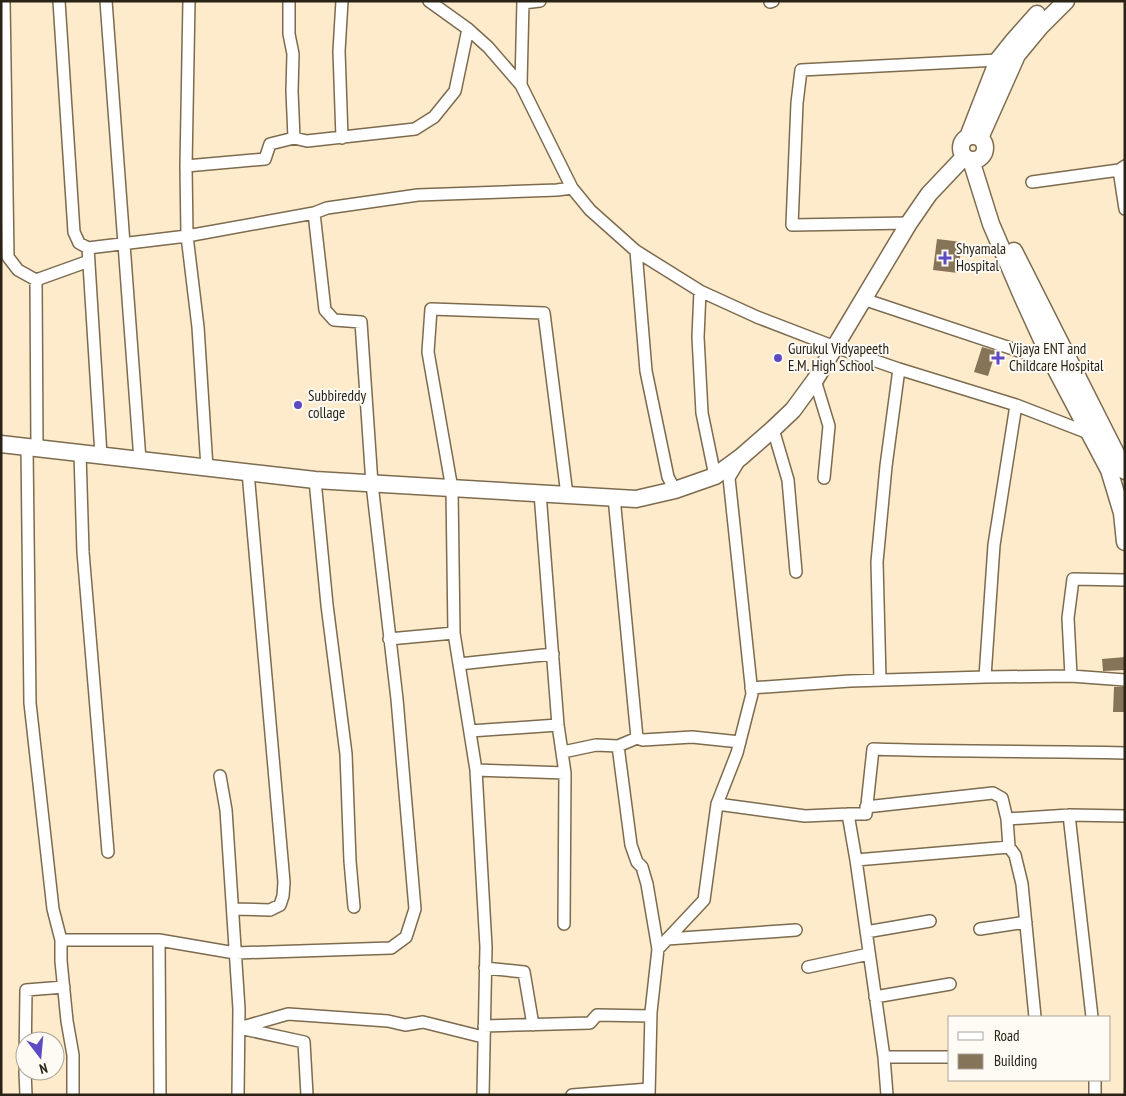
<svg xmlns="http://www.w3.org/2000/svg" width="1126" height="1096" font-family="'PT Sans Narrow',sans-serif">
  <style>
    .building { fill: #857457 }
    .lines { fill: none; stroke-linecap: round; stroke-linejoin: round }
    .minor-casing { stroke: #7c6b4f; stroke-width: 14 }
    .secondary-casing { stroke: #7c6b4f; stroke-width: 19 }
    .minor { stroke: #fff; stroke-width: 11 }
    .secondary { stroke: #fff; stroke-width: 16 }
    .poi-dot { fill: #5c4bc3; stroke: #fefaf4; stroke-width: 2 }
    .labels { text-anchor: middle; stroke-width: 4; stroke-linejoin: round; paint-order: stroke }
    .poi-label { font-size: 15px; fill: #292216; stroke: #fefaf4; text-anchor: start }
  </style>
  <rect width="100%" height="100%" fill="#feebcb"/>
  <path class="building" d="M 937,239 L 962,242 L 958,273 L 933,270 Z
    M 982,347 L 996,351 L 988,376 L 974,372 Z
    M 1125,657 L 1125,670 L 1103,671 L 1102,659 Z
    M 1114,687 L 1125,687 L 1125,712 L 1113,712 Z"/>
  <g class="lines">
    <g class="minor-casing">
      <path id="minor" d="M 4,1 L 8,257 L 18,270 L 36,280 L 89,261
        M 59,1 L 74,232 L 79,243 L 88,248 L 101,455
        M 106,1 L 140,460
        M 189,1 L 186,166 L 187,236 L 198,327 L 207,468
        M 289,1 L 289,34 L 293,54 L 292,91 L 294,138
        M 342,1 L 339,51 L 342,138
        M 429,1 L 468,29 L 488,47 L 521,85 L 572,188 L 590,210 L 636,251 L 700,291 L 757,317 L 835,347 L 899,369 L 1016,405 L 1091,434
        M 770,2 L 773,1
        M 523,3 L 540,1
        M 521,85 L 523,1
        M 186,166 L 265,159 L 270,144 L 294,138 L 307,141 L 415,129 L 434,117 L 455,91 L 468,29
        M 1119,170 L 1125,209
        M 1032,182 L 1119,170 L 1125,166
        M 909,223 L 792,225 L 797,103 L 801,70 L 998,60
        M 88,248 L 187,236 L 314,213 L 327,208 L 418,195 L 557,190 L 572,188
        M 636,251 L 646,371 L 668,477 L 675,490
        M 36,280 L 37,448
        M 700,291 L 698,337 L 702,413 L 715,476
        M 863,299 L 1052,362
        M 815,380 L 829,426 L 824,478
        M 773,429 L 788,480 L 796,572
        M 27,447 L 30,703 L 53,909 L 61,940 L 61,961 L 67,1021 L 73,1055 L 73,1095
        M 80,453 L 83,552 L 108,852
        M 315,480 L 327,605 L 346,754 L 350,861 L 354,907
        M 540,493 L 558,725 L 565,773 L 564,924
        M 614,497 L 637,738
        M 389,639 L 454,633
        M 459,664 L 553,654
        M 1071,676 L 1068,618 L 1073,579 L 1125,580
        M 985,677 L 994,545 L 1016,405
        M 880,680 L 877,562 L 886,466 L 899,369
        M 751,688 L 850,681 L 985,677 L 1071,676 L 1125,680
        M 470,731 L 558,725
        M 618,746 L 631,845 L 637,862 L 642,867 L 647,884 L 658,949
        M 563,752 L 596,745 L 618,746 L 637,738 L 643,740 L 692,737 L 740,742
        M 476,770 L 565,773
        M 220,776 L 226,810 L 239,1009 L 238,1095
        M 717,804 L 805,816 L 848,814
        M 866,807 L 993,793 L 1002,798 L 1007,819
        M 1009,847 L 1015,855 L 1022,884 L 1035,1017
        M 856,860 L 848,814 L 866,814 L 873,749 C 957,752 1041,751 1125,753
        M 233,909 L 270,910 L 280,905 L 283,896 L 284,882 L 248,472
        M 980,929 L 1026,922
        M 866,932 L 930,921
        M 667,939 L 796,930
        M 61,940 L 159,940 L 160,1095
        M 159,940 L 235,953 L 391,948 L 406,937 L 415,909 L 397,699 L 372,484 L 361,322 L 334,320 L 325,310 L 314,213
        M 808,967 L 869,954
        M 485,968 L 524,972 L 533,1025
        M 875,997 L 950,984
        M 1092,1017 L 1069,815 L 1125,816
        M 484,1026 L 590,1023 L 597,1015 L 651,1016
        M 884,1057 L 887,1095
        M 950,1057 L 884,1057 L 856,860 L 1009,847 L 1007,819 L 1069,815
        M 25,1067 L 26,990 L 64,987
        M 25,1071 L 26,1095
        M 1095,1080 L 1095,1095
        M 307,1095 L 304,1042 L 239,1028 L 288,1014 L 388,1021 L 405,1025 L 423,1022 L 483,1037
        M 483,1095 L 486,947 L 476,770 L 454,633 L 452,489 L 428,352 L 431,309 L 544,313 L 567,495
        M 572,1095 L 649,1089
        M 649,1095 L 651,1012 L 658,949 L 704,900 L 717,804 L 737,753 L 752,694 L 729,478 L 738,463"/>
    </g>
    <g class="secondary-casing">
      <path id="secondary" d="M961 148a12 12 0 1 1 24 0a12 12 0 1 1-24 0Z
        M 968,137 L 998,60 L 1014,40 L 1037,14
        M 980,138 L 1017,55 L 1041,26 L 1066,1
        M 971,160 L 991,224 L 1022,296 L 1052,362 L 1109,470 L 1122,513 L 1125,542
        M 1014,251 L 1125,471
        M 1,444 L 315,480 L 636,499 L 675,490 L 715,476 L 741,457 L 773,429 L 793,410 L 815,380 L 909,223 L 929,194 L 964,157"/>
    </g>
    <use href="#minor" class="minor"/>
    <use href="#secondary" class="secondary"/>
  </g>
  <g class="poi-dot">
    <path d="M942.5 250.5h5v5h5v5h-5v5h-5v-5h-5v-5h5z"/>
    <circle cx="778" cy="358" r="5"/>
    <path d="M995.5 350.5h5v5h5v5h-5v5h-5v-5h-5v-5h5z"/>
    <circle cx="298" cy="405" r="5"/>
  </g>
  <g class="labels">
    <g class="poi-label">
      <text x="956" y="254">Shyamala<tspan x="956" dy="17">Hospital</tspan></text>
      <text x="788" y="354">Gurukul Vidyapeeth<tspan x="788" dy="17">E.M. High School</tspan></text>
      <text x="1009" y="354">Vijaya ENT and<tspan x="1009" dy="17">Childcare Hospital</tspan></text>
      <text x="308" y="401">Subbireddy<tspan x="308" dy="17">collage</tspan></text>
    </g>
  </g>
  <rect width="1126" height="1096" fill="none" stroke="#292216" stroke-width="5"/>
  <rect x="948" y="1016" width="162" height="65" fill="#fefaf4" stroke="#a9a49b"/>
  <rect x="958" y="1032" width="25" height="8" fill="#ffffff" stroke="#a9a49b"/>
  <text x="994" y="1041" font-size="15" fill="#292216">Road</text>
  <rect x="958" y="1054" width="25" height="15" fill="#857457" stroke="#a9a49b"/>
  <text x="994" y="1066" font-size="15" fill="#292216">Building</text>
  <g transform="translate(40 1056) rotate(164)"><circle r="24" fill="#fefaf4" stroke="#a9a49b"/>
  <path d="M0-4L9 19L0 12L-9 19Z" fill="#5c4bc3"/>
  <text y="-8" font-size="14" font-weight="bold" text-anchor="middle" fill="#292216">N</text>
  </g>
</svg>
